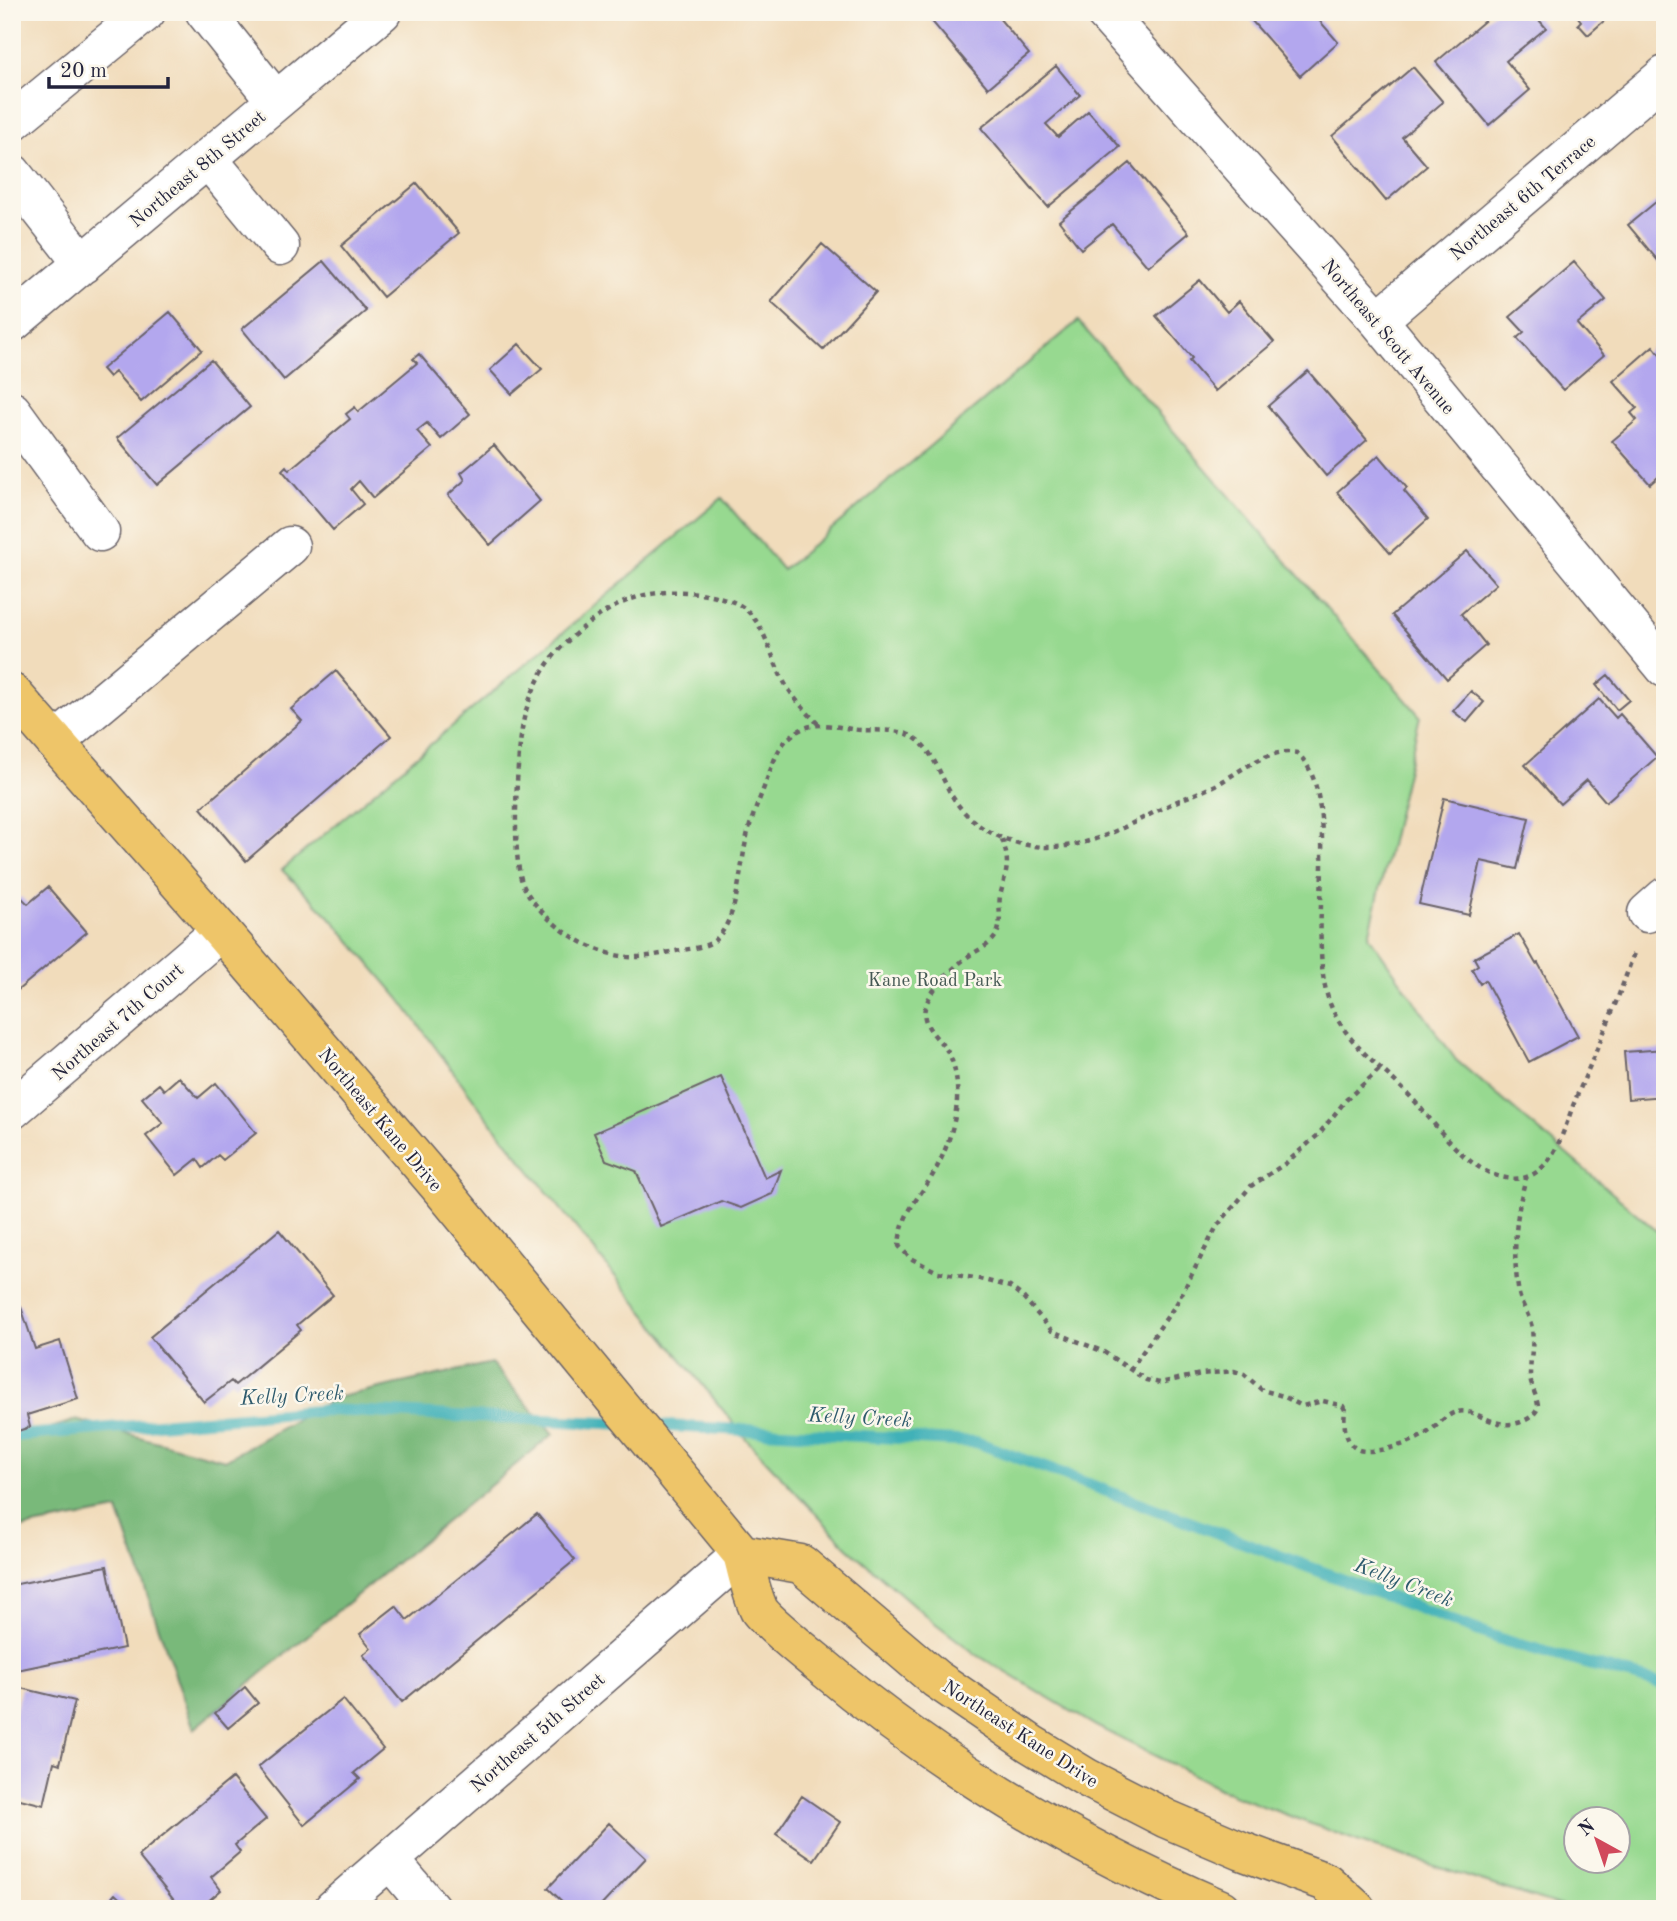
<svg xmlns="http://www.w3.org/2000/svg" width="1677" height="1921" font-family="'Old Standard TT',serif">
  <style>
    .green { fill: #97d990; stroke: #5c7e66; stroke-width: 2; fill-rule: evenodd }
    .forest { fill: #79b97a; stroke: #4e6e5a; stroke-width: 2 }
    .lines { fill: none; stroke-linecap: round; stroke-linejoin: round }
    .stream { stroke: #40b1b8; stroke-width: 12 }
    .building { fill: #b3a7ee }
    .minor-casing { stroke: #6a6368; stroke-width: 41 }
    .major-casing { stroke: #6a6368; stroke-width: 41 }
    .path { stroke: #6a6368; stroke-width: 4.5; stroke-dasharray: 5 5; stroke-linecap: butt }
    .minor { stroke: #fff; stroke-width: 38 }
    .major { stroke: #eec569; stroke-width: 38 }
    .labels { text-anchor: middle; stroke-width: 5; stroke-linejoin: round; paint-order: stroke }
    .street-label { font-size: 19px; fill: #22223b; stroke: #fbf7ec }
    .park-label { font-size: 19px; fill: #455954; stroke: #fbf7ec }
    .water-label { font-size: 21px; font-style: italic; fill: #2e5b6d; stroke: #fbf7ec }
  </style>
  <rect width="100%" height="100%" fill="#fbf7ec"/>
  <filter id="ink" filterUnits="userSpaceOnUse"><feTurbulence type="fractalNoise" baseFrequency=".0143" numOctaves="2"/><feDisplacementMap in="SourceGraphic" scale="14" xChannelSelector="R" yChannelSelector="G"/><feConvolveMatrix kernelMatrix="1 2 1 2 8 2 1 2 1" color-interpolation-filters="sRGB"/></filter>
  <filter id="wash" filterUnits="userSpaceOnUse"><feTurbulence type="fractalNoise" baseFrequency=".00686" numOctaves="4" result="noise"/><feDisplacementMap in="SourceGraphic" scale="28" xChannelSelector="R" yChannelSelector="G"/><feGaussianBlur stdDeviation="1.57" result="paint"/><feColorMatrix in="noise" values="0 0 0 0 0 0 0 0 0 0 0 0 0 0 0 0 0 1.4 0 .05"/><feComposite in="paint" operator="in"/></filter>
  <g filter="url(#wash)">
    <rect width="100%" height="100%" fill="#f1dcbb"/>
    <path class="green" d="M 1078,321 L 1420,716 L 1369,936 L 1456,1060 L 1665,1238 L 1665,1909 L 1568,1909 L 1360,1842 L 1233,1795 L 1096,1726 L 977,1655 L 931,1620 L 847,1547 L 747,1440 L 486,1116 L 399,998 L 330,917 L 282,870 L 722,498 L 783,570 ZM 1576,1820 L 1618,1820 L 1618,1862 L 1576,1862 Z"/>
    <path class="forest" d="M 491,1363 L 553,1434 L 194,1729 L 118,1510 L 12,1530 L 12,1440 L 76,1420 L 225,1460 L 335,1398 Z"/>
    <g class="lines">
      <path class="stream" d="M 647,1425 L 976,1442 L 1506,1641 L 1665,1685
        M 12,1436 L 328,1410 L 626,1424"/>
    </g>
    <g id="blocks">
      <path class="building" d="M 937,12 L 994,12 L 1029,54 L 988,88 L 929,18 Z
        M 1244,12 L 1312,12 L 1338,42 L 1300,76 Z
        M 1495,12 L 1532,12 L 1546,28 L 1506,61 L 1530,90 L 1489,125 L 1436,62 Z
        M 1574,12 L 1614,12 L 1588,35 L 1578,24 L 1581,21 Z
        M 1056,66 L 1080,95 L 1046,124 L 1058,137 L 1088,111 L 1120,147 L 1048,207 L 981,128 Z
        M 1413,67 L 1443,102 L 1402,137 L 1427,166 L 1386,201 L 1332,136 Z
        M 1130,163 L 1189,233 L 1148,267 L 1112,224 L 1081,249 L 1059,221 Z
        M 417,183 L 459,233 L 383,297 L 341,246 Z
        M 1657,201 L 1660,207 L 1665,203 L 1665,269 L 1628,225 Z
        M 822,244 L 876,292 L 823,350 L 771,302 Z
        M 324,261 L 366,311 L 284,380 L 242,329 Z
        M 1574,262 L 1606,300 L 1577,324 L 1604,355 L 1563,390 L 1517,338 L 1524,332 L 1510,317 Z
        M 1200,280 L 1227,312 L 1239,301 L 1274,342 L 1215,391 L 1189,361 L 1192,358 L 1156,316 Z
        M 170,312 L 202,350 L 141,402 L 115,372 L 109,377 L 102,369 Z
        M 519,344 L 542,369 L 512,394 L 490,370 Z
        M 1653,346 L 1665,360 L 1665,471 L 1650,484 L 1612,441 L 1637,420 L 1631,413 L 1637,408 L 1613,381 Z
        M 419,354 L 470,414 L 441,439 L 427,423 L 417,431 L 432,448 L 373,498 L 359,481 L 351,489 L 363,504 L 333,530 L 282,470 L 286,466 L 289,470 L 350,419 L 346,414 L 355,407 L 358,412 L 417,363 L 413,359 Z
        M 211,360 L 250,407 L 157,485 L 117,438 Z
        M 1308,371 L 1367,440 L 1326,476 L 1268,406 Z
        M 494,445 L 540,501 L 490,545 L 448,495 L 465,480 L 461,473 Z
        M 1379,455 L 1407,488 L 1404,491 L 1428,519 L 1390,553 L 1337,492 Z
        M 1467,551 L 1496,584 L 1461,614 L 1486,645 L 1447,679 L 1392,615 Z
        M 336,671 L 391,736 L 246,861 L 201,808 L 302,721 L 291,709 Z
        M 1608,675 L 1629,700 L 1617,710 L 1596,685 Z
        M 1471,691 L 1484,702 L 1467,722 L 1453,711 Z
        M 1599,699 L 1616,718 L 1620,714 L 1657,757 L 1606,802 L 1587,780 L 1560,804 L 1525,765 Z
        M 1444,798 L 1529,818 L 1517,869 L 1481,861 L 1469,915 L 1419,904 Z
        M 48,887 L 87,932 L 12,995 L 12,904 L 21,897 L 28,904 Z
        M 1519,934 L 1536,964 L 1538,963 L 1578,1036 L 1529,1062 L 1485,980 L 1480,984 L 1472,969 L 1478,965 L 1474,958 Z
        M 1665,1049 L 1665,1096 L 1628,1099 L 1624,1052 Z
        M 179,1077 L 198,1098 L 216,1083 L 256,1133 L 223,1160 L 218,1155 L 203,1168 L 197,1159 L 177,1175 L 146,1136 L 163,1123 L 142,1098 L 159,1084 L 164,1090 Z
        M 721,1077 L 765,1178 L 781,1170 L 772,1194 L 741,1208 L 721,1201 L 661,1227 L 636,1171 L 606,1160 L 594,1133 Z
        M 279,1230 L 333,1295 L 297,1325 L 301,1330 L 235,1385 L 231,1381 L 204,1402 L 150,1337 Z
        M 20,1304 L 35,1349 L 60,1341 L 78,1399 L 27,1415 L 30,1427 L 12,1433 L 12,1306 Z
        M 537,1514 L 575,1560 L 402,1702 L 363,1655 L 371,1648 L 360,1634 L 396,1606 L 407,1620 Z
        M 107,1566 L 124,1648 L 12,1671 L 12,1585 Z
        M 245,1687 L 258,1703 L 228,1728 L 215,1713 Z
        M 21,1688 L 75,1701 L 60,1764 L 54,1762 L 44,1805 L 12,1797 L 12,1712 L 15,1713 Z
        M 343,1699 L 383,1749 L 354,1773 L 360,1779 L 304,1825 L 258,1767 Z
        M 232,1778 L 266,1819 L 235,1845 L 240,1852 L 211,1877 L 221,1890 L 199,1909 L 181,1909 L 138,1856 Z
        M 802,1796 L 840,1822 L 814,1860 L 776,1834 Z
        M 609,1823 L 646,1858 L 598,1909 L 570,1909 L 548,1888 Z
        M 115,1894 L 131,1909 L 102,1909 Z"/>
    </g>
  </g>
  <g filter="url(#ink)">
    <use href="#blocks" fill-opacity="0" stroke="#6a6368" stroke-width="2"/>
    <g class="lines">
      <g class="minor-casing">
        <path id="minor" d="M 205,12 L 276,101
          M 1104,12 L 1378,320 L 1665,668
          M 12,122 L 146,12
          M 208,159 L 280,246
          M 12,173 L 83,264
          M 1378,320 L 1665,75
          M 12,323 L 382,12
          M 12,411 L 100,532
          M 55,742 L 290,546
          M 1647,913 L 1665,897
          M 12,1110 L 221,931
          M 390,1860 L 431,1909
          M 333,1909 L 742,1554"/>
      </g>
      <g class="major-casing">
        <path id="major" d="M 12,693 L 221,931 L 443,1191 L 742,1554 C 747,1572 751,1593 759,1610 C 765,1620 807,1654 818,1663 C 940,1766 1075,1847 1221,1909
          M 742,1554 L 801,1564 L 936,1679 L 1031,1744 L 1087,1778 L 1167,1819 L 1242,1851 L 1326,1882 L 1356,1909"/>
      </g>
      <path class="path" d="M 818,724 C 805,710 792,697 783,680 C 770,656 764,618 738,604 C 713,592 678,589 651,594 C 613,599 560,640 542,673 C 534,687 528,702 524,718 C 517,749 510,860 524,887 C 542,922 588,953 628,957 C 644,958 660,954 676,951 C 688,949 705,948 715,940 C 738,920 740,868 746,841 C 750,820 760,799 767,779 C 773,765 777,747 790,737 C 809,720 828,725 851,729 C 869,732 890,728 907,734 C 933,744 940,778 954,799 C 969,822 991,836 1018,843 C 1077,858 1121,828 1171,804 C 1186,797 1201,792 1216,785 C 1240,772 1268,747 1297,753 C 1346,796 1303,941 1331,1006 C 1349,1049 1389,1071 1418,1105 C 1441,1131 1469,1172 1506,1178 C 1524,1181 1537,1175 1548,1161 C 1561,1144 1568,1118 1576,1098 C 1597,1049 1618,1001 1635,950
        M 1002,839 C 1011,864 1006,872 1000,896 C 998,909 1003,926 995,937 C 989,946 977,950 969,956 C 953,967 930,989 925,1008 C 920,1028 945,1042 951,1058 C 956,1071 958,1086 957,1100 C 956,1123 946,1151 935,1171 C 920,1198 901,1212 899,1246 L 910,1258 L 938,1272 L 980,1279 L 1010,1287 L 1023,1297 L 1052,1331 L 1104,1352 L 1146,1380 L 1160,1383 L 1201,1374 L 1234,1371 L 1244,1374 L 1262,1390 L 1283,1396 L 1302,1406 L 1323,1401 L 1343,1406 L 1345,1410 C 1343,1425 1345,1451 1366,1451 C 1387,1451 1414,1443 1431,1430 C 1439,1424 1447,1414 1457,1412 C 1476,1407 1497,1433 1523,1421 C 1529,1419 1537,1413 1538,1407 C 1538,1397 1530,1386 1530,1376 C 1530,1360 1534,1345 1532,1328 C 1530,1316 1522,1306 1519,1294 C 1512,1255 1515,1216 1526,1178
        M 1130,1370 L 1177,1303 L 1217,1226 L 1251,1186 L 1286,1163 L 1318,1135 L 1346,1100 L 1380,1069"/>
      <use href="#minor" class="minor"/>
      <use href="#major" class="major"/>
    </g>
  </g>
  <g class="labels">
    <g class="street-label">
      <text transform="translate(197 168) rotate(-40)" y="7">Northeast 8th Street</text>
      <text transform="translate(1522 197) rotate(-40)" y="7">Northeast 6th Terrace</text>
      <text transform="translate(1389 336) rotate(50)" y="7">Northeast Scott Avenue</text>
      <text transform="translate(117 1021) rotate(-41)" y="7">Northeast 7th Court</text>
      <text transform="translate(381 1119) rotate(50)" y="7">Northeast Kane Drive</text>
      <text transform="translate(537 1732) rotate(-41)" y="7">Northeast 5th Street</text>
      <text transform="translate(1021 1733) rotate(33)" y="7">Northeast Kane Drive</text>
    </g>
    <g class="park-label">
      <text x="935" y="986">Kane Road Park</text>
    </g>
    <g class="water-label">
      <text transform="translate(292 1395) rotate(-3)" y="7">Kelly Creek</text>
      <text transform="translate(860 1417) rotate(3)" y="7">Kelly Creek</text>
      <text transform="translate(1404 1582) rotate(21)" y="7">Kelly Creek</text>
    </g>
  </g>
  <rect width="1677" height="1921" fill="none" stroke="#fbf7ec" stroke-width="42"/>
  <g transform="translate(1597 1840) rotate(320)"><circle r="33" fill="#fbf7ec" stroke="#a4a2a5" stroke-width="2"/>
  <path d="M0-5L12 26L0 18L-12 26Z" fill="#d1495b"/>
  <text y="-10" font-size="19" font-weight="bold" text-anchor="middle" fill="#22223b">N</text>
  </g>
  <path d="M49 77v10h119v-10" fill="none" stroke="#22223b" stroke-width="3.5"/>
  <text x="60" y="77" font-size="21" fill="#22223b" stroke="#fbf7ec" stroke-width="5" paint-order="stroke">20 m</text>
</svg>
